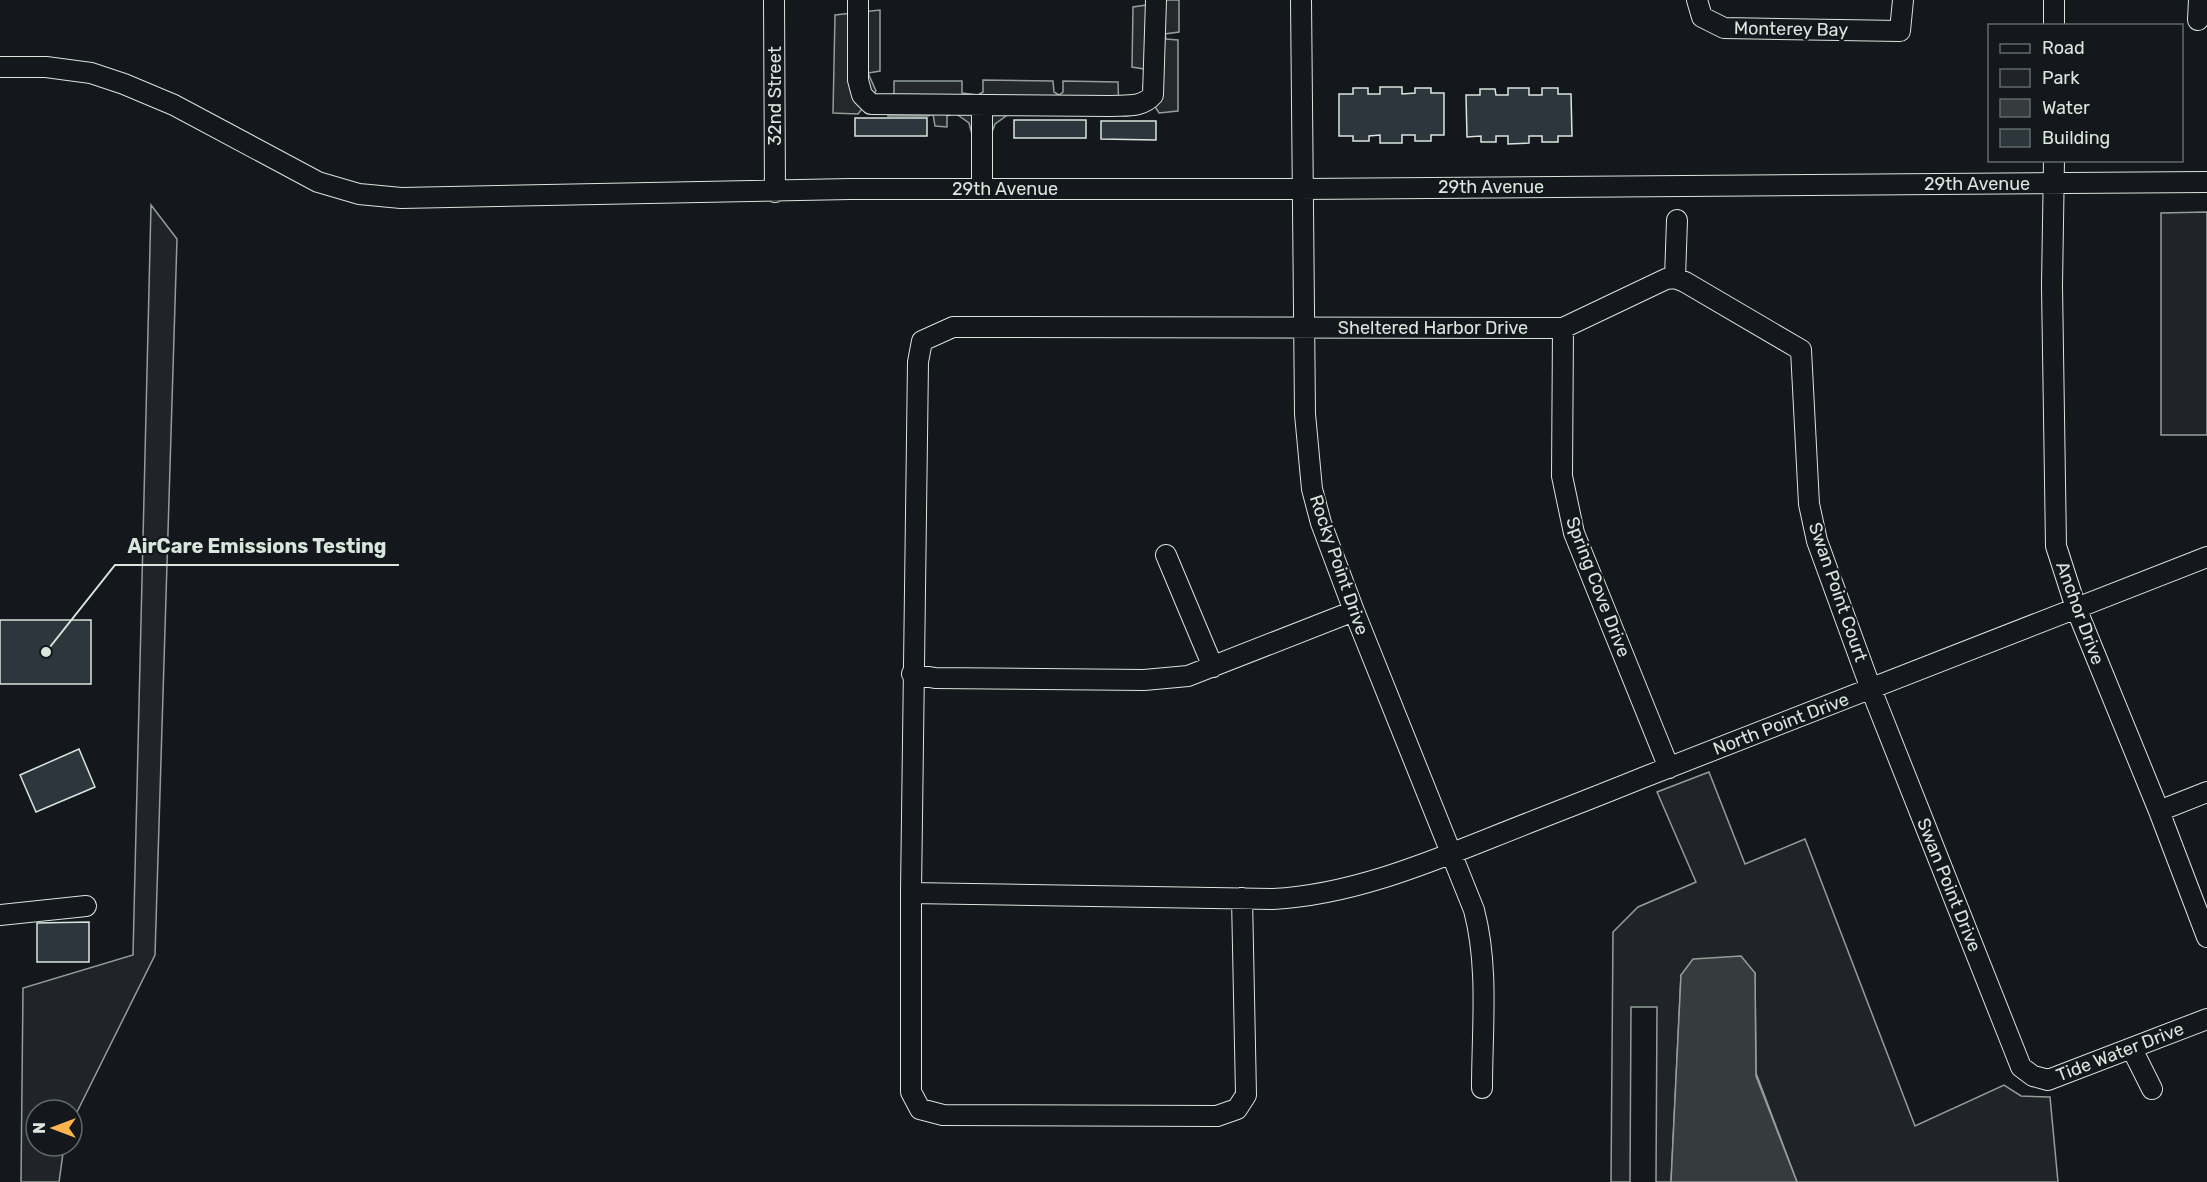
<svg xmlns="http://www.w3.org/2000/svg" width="2207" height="1182" font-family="Rubik,sans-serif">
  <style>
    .green { fill: #202428; stroke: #939e99; stroke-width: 1.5 }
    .parking { fill: #24282b; stroke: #939e99; stroke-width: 1.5 }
    .water { fill: #363b3e; stroke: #939e99; stroke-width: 1.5 }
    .building { fill: #2c363c; stroke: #d8e6dc; stroke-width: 1.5 }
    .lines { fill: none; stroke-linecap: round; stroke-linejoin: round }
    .minor-casing { stroke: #d8e6dc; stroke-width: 22 }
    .minor { stroke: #14181c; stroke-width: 20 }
    .labels { text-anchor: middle; stroke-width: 4.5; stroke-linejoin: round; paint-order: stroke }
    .street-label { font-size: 18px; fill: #d8e6dc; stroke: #14181c }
    .leader { fill: none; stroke: #d8e6dc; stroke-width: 2 }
    .callout-dot { fill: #d8e6dc; stroke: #14181c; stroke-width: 2 }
    .callout-label { font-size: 20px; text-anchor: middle; font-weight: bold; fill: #d8e6dc; stroke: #14181c; stroke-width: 4.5; stroke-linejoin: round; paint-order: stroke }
  </style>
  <rect width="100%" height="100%" fill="#14181c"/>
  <path class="green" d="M 151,205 L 177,239 L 155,955 L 72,1122 L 72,1110 L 36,1110 L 36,1146 L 64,1146 L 59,1182 L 21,1182 L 23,988 L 133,955 Z
    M 2207,212 L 2207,435 L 2161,435 L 2161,213 Z
    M 1709,772 L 1745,864 L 1805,839 L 1915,1126 L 2004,1085 L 2021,1096 L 2050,1097 L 2058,1182 L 1797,1182 L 1756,1073 L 1755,973 L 1681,975 L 1671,1182 L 1656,1182 L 1657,1007 L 1631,1007 L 1630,1182 L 1611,1182 L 1613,932 L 1638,907 L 1696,882 L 1657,792 Z"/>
  <path class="parking" d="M 1146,0 L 1179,0 L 1179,32 L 1165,34 L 1166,39 L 1178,40 L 1178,111 L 1159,113 L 1143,87 L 1145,82 L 1144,69 L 1132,67 L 1133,7 L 1146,5 Z
    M 880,10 L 880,71 L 868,73 L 876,91 L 858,114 L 833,113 L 835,15 Z
    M 983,80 L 1053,81 L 1054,92 L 1059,95 L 1063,92 L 1063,81 L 1118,82 L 1119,114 L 1009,114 L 995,124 L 990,138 L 973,138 L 969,123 L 955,113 L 947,116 L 947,127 L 935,126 L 933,114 L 928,116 L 888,116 L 889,95 L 894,94 L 894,81 L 962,81 L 962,93 L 978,95 L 983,92 Z"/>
  <path class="water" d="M 1741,956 L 1755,973 L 1756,1076 L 1797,1182 L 1671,1182 L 1681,975 L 1693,959 Z"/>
  <path class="building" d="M 1380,87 L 1402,87 L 1402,94 L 1415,93 L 1415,88 L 1431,88 L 1431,93 L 1444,93 L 1444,135 L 1431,135 L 1431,141 L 1415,141 L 1415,135 L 1402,135 L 1402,143 L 1380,143 L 1380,135 L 1369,136 L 1369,141 L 1353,141 L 1353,136 L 1339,136 L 1339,94 L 1353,94 L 1353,88 L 1368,88 L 1368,94 L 1380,94 Z
    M 1508,88 L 1529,88 L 1529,95 L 1542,95 L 1542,88 L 1558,88 L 1558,94 L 1571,94 L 1572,136 L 1558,136 L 1558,142 L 1542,142 L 1542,136 L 1529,136 L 1529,143 L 1508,144 L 1508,136 L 1496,136 L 1496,142 L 1481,142 L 1481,136 L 1467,137 L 1466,95 L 1480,95 L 1480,89 L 1495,89 L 1496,95 L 1508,95 Z
    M 855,118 L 927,118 L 927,136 L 855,136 Z
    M 1014,120 L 1086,120 L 1086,138 L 1014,138 Z
    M 1101,121 L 1156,121 L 1156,140 L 1101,139 Z
    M 0,620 L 91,620 L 91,684 L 0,684 Z
    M 79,749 L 95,787 L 36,812 L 20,775 Z
    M 89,922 L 89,962 L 37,962 L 37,923 Z"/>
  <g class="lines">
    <g class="minor-casing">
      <path id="minor" d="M 774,0 L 775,192
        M 858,0 L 858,80 L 862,95 L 871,104 L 1110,106 C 1126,105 1142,108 1153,95 L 1156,0
        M 1301,0 L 1305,414 L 1312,489 L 1321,523 L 1354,611 L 1474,910 C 1489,967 1482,1029 1482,1088
        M 1697,0 L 1702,17 L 1724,28 L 1900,31 L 1903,0
        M 2054,0 L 2054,26
        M 2198,20 L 2199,0
        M 0,67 L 46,67 L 91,73 L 124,84 L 174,105 L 318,182 L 359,194 L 401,198 L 850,189 L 1302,189 L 2207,182
        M 982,106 L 982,189
        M 2054,160 L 2052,286 L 2056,546 L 2076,608 L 2159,811 L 2207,937
        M 1675,278 L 1677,220
        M 1563,328 L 1562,476 L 1574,533 L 1669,768
        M 1166,555 L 1213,667
        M 2207,557 C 2019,631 1830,703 1642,778 C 1593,798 1543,817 1493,837 C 1423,865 1349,895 1273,899 L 911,893 L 918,362 L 922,341 L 953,327 L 1563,328 L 1666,279 L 1675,278 L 1685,282 L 1801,350 L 1809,504 L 1817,541 L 1871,689 L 2021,1067 L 2033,1076 L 2048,1080 L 2207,1019
        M 912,674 L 935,678 L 1144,680 L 1188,676 L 1354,611
        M 2159,811 L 2207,792
        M 911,893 L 911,1092 L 920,1109 L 943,1115 L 1217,1116 L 1237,1109 L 1246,1095 L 1242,898
        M 0,915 L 86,906
        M 2132,1049 L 2152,1089"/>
    </g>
    <use href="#minor" class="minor"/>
  </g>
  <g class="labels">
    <g class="street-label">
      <text transform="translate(1791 29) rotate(1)" y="6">Monterey Bay</text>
      <text transform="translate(775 96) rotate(-90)" y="6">32nd Street</text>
      <text x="1977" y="190">29th Avenue</text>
      <text x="1491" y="193">29th Avenue</text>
      <text x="1005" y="195">29th Avenue</text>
      <text x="1433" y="334">Sheltered Harbor Drive</text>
      <text transform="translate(1339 565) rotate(71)" y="6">Rocky Point Drive</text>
      <text transform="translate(1598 587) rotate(69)" y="6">Spring Cove Drive</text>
      <text transform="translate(1838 592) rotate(71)" y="6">Swan Point Court</text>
      <text transform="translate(2080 613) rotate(70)" y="6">Anchor Drive</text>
      <text transform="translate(1781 724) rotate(-21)" y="6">North Point Drive</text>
      <text transform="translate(1949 885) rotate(68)" y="6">Swan Point Drive</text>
      <text transform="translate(2120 1052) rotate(-21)" y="6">Tide Water Drive</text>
    </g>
  </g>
  <path class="leader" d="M46 652L115 565H399"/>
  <circle class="callout-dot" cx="46" cy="652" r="6"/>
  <g class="callout-label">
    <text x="257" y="553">AirCare Emissions Testing</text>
  </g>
  <rect x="1988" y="24" width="195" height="138" fill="#14181c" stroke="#626a69" stroke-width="1.5"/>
  <rect x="2000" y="44" width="30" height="9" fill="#14181c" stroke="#626a69" stroke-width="1.5"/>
  <text x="2042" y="54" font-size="18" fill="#d8e6dc">Road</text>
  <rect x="2000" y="69" width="30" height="18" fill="#202428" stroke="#626a69" stroke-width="1.5"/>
  <text x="2042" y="84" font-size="18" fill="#d8e6dc">Park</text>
  <rect x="2000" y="99" width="30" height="18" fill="#363b3e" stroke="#626a69" stroke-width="1.5"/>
  <text x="2042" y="114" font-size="18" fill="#d8e6dc">Water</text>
  <rect x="2000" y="129" width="30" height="18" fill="#2c363c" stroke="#626a69" stroke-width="1.5"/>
  <text x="2042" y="144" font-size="18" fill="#d8e6dc">Building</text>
  <g transform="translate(54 1128) rotate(270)"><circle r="28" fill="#14181c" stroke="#626a69" stroke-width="1.5"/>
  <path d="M0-4.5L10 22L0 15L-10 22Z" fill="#ffb74d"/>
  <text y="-9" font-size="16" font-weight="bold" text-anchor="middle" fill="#d8e6dc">N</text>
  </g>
</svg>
